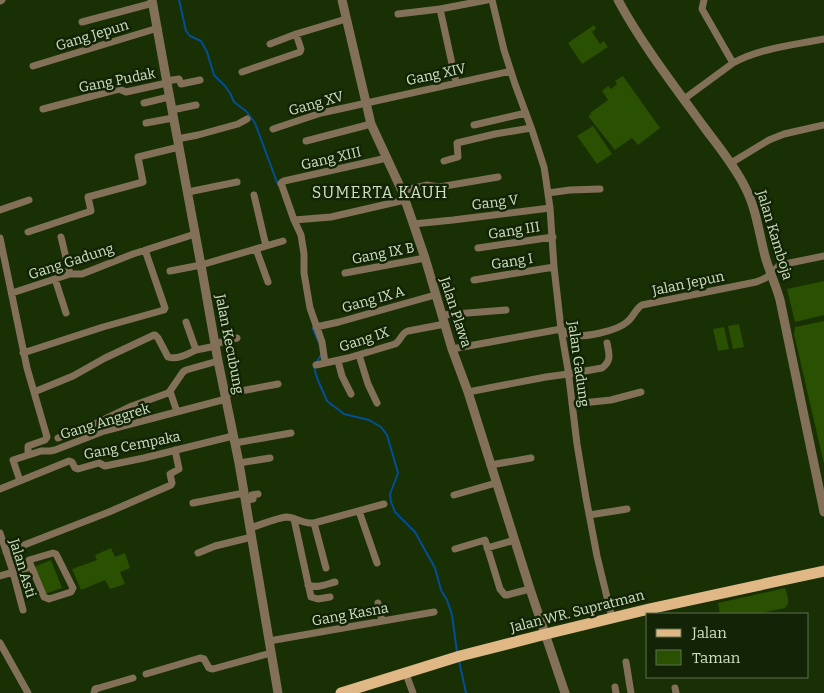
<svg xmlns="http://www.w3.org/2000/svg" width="824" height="693" font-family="Bitter,serif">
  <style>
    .green { fill: #2a5002 }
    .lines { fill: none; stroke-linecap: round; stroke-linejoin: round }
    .stream { stroke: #034f96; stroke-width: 2 }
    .minor { stroke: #837058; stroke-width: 7 }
    .tertiary { stroke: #837058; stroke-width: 9 }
    .primary { stroke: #dfb886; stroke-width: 11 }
    .labels { text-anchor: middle; stroke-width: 5; stroke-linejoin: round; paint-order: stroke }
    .street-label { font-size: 14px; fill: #cee2c3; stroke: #132406 }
    .quarter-label { font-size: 16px; letter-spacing: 1px; fill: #cee2c3; stroke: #132406 }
  </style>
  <rect width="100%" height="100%" fill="#183003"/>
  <path class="green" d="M 594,25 L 596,29 L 592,32 L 600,44 L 604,41 L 608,47 L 582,64 L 568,43 Z
    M 623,76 L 660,128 L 638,145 L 632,138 L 615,150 L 588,116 L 591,114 L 590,113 L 608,100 L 602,91 L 608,86 L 611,89 L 617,84 L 615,81 Z
    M 593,126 L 612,154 L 597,164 L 577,136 Z
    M 824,281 L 824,315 L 795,322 L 787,289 Z
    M 824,321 L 824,464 L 794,334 L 795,327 Z
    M 739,324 L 744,347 L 733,349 L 728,326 Z
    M 724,327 L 729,349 L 718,351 L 713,329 Z
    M 111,548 L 115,557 L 125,553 L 130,568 L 120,572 L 125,584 L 110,589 L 105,580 L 81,590 L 72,569 L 97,560 L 95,555 Z
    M 51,560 L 62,588 L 45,594 L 34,567 Z
    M 785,588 C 787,594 791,604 785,608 L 758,614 L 720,614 L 718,603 Z"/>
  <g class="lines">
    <path class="stream" d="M 179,0 L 186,31 L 190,36 L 201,41 L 207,52 L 214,75 L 225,86 L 230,93 L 234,102 L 246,111 L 255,123 L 278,185
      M 313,329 L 320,345
      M 316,363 L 321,355
      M 314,367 L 317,378 L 327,401 L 344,414 L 369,420 L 381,427 L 387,435 L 398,473 L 390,494 L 391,502 L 395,512 L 415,532 L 435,568 L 441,590 L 447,600 L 452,615 L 457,652
      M 459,661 L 466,693"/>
    <path class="minor" d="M 492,0 L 504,50 L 515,84 L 532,130 L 544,167 L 546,180 L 550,208 L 554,267 L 561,329 L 568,370 L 577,444 L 586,498 L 597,556 L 612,618
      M 704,0 L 702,9 L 733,63
      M 0,1 L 2,0
      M 440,9 L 456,82
      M 398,14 L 440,9 L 487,0
      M 82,22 L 153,3
      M 270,44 L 296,34 L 346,19
      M 33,66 L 158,28
      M 242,72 L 300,52 L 301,49 L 296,34
      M 166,81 L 179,79 L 181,84 L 200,80
      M 684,99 L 733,63 C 760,48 794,45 824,39
      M 144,103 L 169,97
      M 43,109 L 119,89 L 126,92 L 167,83
      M 172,110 L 196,105
      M 146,123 L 173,118
      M 474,125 L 526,113
      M 273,129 L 321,113 L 344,108 L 511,71
      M 177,139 L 198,135 L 238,124 L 247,119
      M 306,141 L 371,124
      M 444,161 L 458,157 L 457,143 L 495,134 L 531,128
      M 731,163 L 769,140 L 784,134 L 824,125
      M 402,191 L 427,185 L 439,187 L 498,177
      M 188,192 L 237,182
      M 548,193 L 570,190 L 600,189
      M 254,195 L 266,246
      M 0,210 L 29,200
      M 294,220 L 331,217 L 405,200
      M 413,224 L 453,220 L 550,208
      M 28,232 L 91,211 L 88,197 L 143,182 L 138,157 L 179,147
      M 61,237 L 70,274
      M 0,238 L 27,368 L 47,437 L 45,440 L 28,446 L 28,454
      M 478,248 L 553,237
      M 256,249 L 268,282
      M 170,271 L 201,265 L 283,241
      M 345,273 L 425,258
      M 55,279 L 66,313
      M 474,280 L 554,267
      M 12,293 L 70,274 L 82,274 L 133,254 L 195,234
      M 442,315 L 506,310
      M 316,327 L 339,322 L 435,295
      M 561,329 C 564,331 567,334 571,335 C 584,338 617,331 627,322 C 634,317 635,309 642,305 L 756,282 C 761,280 767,278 771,274 C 774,271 776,268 780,265 L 824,256
      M 215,344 L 237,338
      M 452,349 L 561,329
      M 196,350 L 216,346
      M 23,353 L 103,327 L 164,310 L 165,308 L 145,250
      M 359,355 L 368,384 L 377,403
      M 338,361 L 342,376 L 351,394
      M 325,363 L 322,342 L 310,308 L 304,273 L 304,254 L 301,235 L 294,220 L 281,183 L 284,181 L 387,158
      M 316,365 L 348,358 L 395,344 C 401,341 401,333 408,331 L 445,324
      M 170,391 L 183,372 L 186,370 L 218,361
      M 34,392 L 73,376 L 105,358 L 154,335 L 155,335 L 158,338 L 168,357 C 177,360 188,354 196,350 L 186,322
      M 468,392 L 546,377 L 568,374 L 602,368 C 612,361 609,353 607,343
      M 225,394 L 278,384
      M 572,404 L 611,400 L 641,392
      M 58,438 L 95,424 L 132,406 L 168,393 L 170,391 L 177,412
      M 235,443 L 291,433
      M 239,463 L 270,458
      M 490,465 L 531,458
      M 20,481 L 13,460 L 41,451 L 50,451 L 55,450 L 104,431 L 226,399
      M 0,489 L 69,461 L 72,462 L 75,468 L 78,469 L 99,463 L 105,466 L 144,458 L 233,436
      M 454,495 L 496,483
      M 246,501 L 253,499 L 252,495 L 258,494
      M 193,503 L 244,493
      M 359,511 L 377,563
      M 589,515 L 627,509
      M 294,519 L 311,597 L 318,599 L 330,597
      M 314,523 L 326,568
      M 250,528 C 260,525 277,518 286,517 C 296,517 302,524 314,523 L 384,504
      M 0,533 L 13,572 L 23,610
      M 487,548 L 515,540
      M 455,549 L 485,540 L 500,589 L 505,595 L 507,595 L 530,589
      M 6,552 L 109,512 L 171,485 L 172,483 L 170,474 L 179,469 L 175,450
      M 53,553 L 56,554 L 73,588 L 71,592 L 49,599 L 44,597 L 29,561 L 29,560 Z
      M 198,553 L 215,546 L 252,537
      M 0,576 L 31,567
      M 308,585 C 316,589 327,584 335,582
      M 378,603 L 382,621
      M 269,641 L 434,612
      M 0,643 L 28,693
      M 626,662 L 631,693
      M 146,674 L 200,658 L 204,659 L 209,668 L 213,669 L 271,653
      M 406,674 L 413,693
      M 615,687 L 616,693
      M 675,688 L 676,693
      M 94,693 L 95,689 L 99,688 L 133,678"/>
    <path class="tertiary" d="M 152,0 L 167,83 L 201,265 L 218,361 L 239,463 L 278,693
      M 342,0 L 371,124 L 402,191 L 425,258 L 452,349 L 468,392 L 530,589 L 565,693
      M 618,0 C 641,43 675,87 704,127 C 718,146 734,165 745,187 C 756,208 759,233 765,256 C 769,271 776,285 780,300 L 824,512"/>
    <path class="primary" d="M 341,693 L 460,656 L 546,634 L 649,609 L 824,571"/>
  </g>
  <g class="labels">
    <g class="street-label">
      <text transform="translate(92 35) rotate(-17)" y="5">Gang Jepun</text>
      <text transform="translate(436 74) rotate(-12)" y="5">Gang XIV</text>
      <text transform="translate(117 80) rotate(-11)" y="5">Gang Pudak</text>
      <text transform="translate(316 103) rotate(-16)" y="5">Gang XV</text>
      <text transform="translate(331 158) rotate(-13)" y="5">Gang XIII</text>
      <text transform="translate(495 202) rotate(-7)" y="5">Gang V</text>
      <text transform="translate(514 230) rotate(-9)" y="5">Gang III</text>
      <text transform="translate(775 235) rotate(73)" y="5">Jalan Kamboja</text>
      <text transform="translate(383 253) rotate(-11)" y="5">Gang IX B</text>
      <text transform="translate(71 261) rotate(-18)" y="5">Gang Gadung</text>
      <text transform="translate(512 261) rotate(-9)" y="5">Gang I</text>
      <text transform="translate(688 283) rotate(-12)" y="5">Jalan Jepun</text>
      <text transform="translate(373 299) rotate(-16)" y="5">Gang IX A</text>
      <text transform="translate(456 312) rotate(72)" y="5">Jalan Plawa</text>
      <text transform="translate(364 339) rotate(-18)" y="5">Gang IX</text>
      <text transform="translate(230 344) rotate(79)" y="5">Jalan Kecubung</text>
      <text transform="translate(579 364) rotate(82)" y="5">Jalan Gadung</text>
      <text transform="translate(105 421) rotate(-17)" y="5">Gang Anggrek</text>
      <text transform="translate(132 445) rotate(-11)" y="5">Gang Cempaka</text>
      <text transform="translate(23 568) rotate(73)" y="5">Jalan Asti</text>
      <text transform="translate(577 611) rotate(-14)" y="5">Jalan WR. Supratman</text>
      <text transform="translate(350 614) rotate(-10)" y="5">Gang Kasna</text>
    </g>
    <g class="quarter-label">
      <text x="380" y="198">SUMERTA KAUH</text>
    </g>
  </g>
  <rect x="646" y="613" width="162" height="65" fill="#132406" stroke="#5e7052"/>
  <rect x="656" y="629" width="25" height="8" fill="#dfb886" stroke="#5e7052"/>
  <text x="692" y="638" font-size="15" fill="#cee2c3">Jalan</text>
  <rect x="656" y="650" width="25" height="15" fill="#2a5002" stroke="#5e7052"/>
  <text x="692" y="663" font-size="15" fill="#cee2c3">Taman</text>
</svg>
